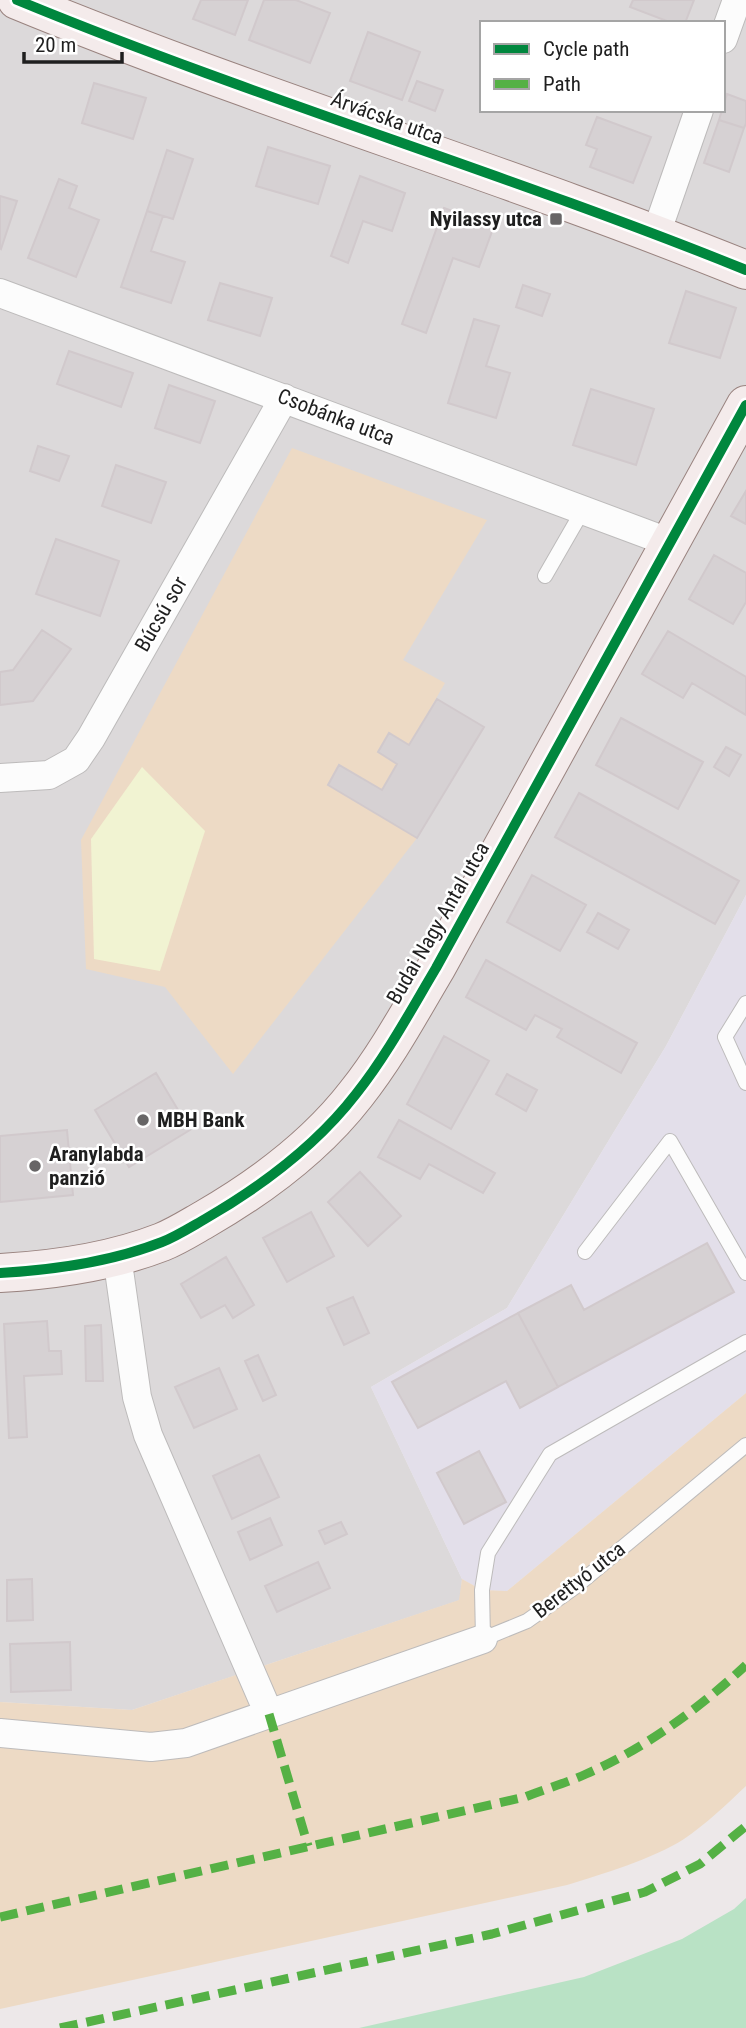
<svg xmlns="http://www.w3.org/2000/svg" width="746" height="2028" font-family="'Roboto Condensed',sans-serif">
  <style>
    .residential { fill: #dcd9da; fill-rule: evenodd }
    .industrial { fill: #e3dfea }
    .grass { fill: #eddac5 }
    .park { fill: #f1f3d2 }
    .water { fill: #b9e2c5 }
    .building { fill: #d6d1d3; stroke: #d1c9cc; stroke-width: 2 }
    .lines { fill: none; stroke-linecap: round; stroke-linejoin: round }
    .lane-casing { stroke: #bdbbbb; stroke-width: 16 }
    .street-casing { stroke: #bdbbbb; stroke-width: 30 }
    .secondary-casing { stroke: #99837f; stroke-width: 40 }
    .lane { stroke: #fcfcfc; stroke-width: 14 }
    .street { stroke: #fcfcfc; stroke-width: 28 }
    .secondary { stroke: #f4ebeb; stroke-width: 38 }
    .quiet { stroke: #55b145; stroke-width: 9; stroke-dasharray: 18 9; stroke-linecap: butt }
    .cycleway-casing { stroke: #fff; stroke-width: 15 }
    .cycleway { stroke: #00873e; stroke-width: 10 }
    .poi-dot { fill: #676566; stroke: #fff; stroke-width: 2.5 }
    .labels { text-anchor: middle; stroke-width: 5; stroke-linejoin: round; paint-order: stroke }
    .street-label { font-size: 21px; fill: #1f1f1f; stroke: #fff }
    .poi-label { font-size: 21px; font-weight: bold; fill: #1f1f1f; stroke: #fff; text-anchor: start }
  </style>
  <rect width="100%" height="100%" fill="#ede8e9"/>
  <path class="residential" d="M 0,0 L 746,0 L 746,895 L 666,1046 L 507,1308 L 371,1387 L 462,1579 L 460,1600 L 132,1710 L 0,1702 ZM 482,23 L 723,23 L 723,110 L 482,110 Z"/>
  <path class="industrial" d="M 746,895 L 746,1393 L 507,1591 L 482,1590 L 462,1579 L 371,1387 L 507,1308 L 666,1046 Z"/>
  <path class="grass" d="M 292,448 L 487,520 L 403,660 L 445,683 L 409,745 L 389,734 L 378,752 L 397,764 L 382,790 L 339,766 L 328,784 L 417,838 L 233,1074 L 165,987 L 86,969 L 81,840 Z
    M 746,1393 L 746,1786 C 726,1805 706,1824 684,1839 C 653,1859 602,1874 567,1885 L 0,2009 L 0,1702 L 132,1710 L 459,1600 L 462,1579 L 482,1590 L 507,1591 Z"/>
  <path class="park" d="M 142,767 L 205,831 L 160,971 L 94,959 L 91,839 Z"/>
  <path class="water" d="M 746,1898 L 746,2028 L 359,2028 L 584,1977 L 682,1939 L 734,1909 Z"/>
  <path class="building" d="M 201,0 L 248,0 L 235,35 L 193,19 Z
    M 264,0 L 296,0 L 330,13 L 310,63 L 249,40 Z
    M 633,0 L 694,0 L 685,23 L 672,23 L 630,7 Z
    M 368,32 L 420,52 L 402,100 L 350,81 Z
    M 417,81 L 443,90 L 435,111 L 409,101 Z
    M 94,83 L 146,98 L 133,139 L 82,123 Z
    M 727,94 L 746,101 L 746,123 L 744,128 L 719,120 Z
    M 597,117 L 651,137 L 633,183 L 590,167 L 597,149 L 586,145 Z
    M 719,120 L 744,128 L 729,172 L 704,163 Z
    M 268,147 L 330,166 L 318,204 L 256,186 Z
    M 167,150 L 193,159 L 173,219 L 147,211 Z
    M 360,176 L 405,193 L 392,231 L 363,221 L 348,263 L 331,256 Z
    M 59,179 L 77,186 L 69,208 L 99,220 L 76,277 L 28,258 Z
    M 0,196 L 17,201 L 1,249 L 0,248 Z
    M 444,208 L 494,226 L 479,267 L 453,258 L 426,333 L 402,324 Z
    M 147,211 L 163,216 L 151,251 L 185,262 L 171,303 L 121,287 Z
    M 220,283 L 272,298 L 260,336 L 208,320 Z
    M 523,285 L 550,294 L 542,316 L 516,307 Z
    M 686,291 L 736,308 L 720,358 L 669,343 Z
    M 474,319 L 499,326 L 486,366 L 510,373 L 496,418 L 448,403 Z
    M 69,351 L 133,373 L 121,407 L 57,384 Z
    M 169,385 L 215,401 L 200,443 L 155,428 Z
    M 591,389 L 654,409 L 636,465 L 573,445 Z
    M 38,446 L 69,456 L 59,481 L 30,471 Z
    M 116,465 L 166,482 L 151,523 L 102,506 Z
    M 746,491 L 746,524 L 731,516 Z
    M 56,539 L 119,561 L 100,616 L 36,594 Z
    M 714,555 L 746,573 L 746,602 L 733,624 L 689,599 Z
    M 42,630 L 71,649 L 33,701 L 0,705 L 0,672 L 13,670 Z
    M 668,631 L 746,677 L 746,715 L 692,683 L 683,698 L 642,674 Z
    M 437,699 L 484,727 L 417,838 L 328,785 L 339,765 L 382,790 L 397,764 L 378,752 L 389,733 L 409,745 Z
    M 621,718 L 703,762 L 678,809 L 596,765 Z
    M 726,747 L 741,755 L 729,776 L 714,767 Z
    M 579,793 L 739,881 L 715,924 L 555,837 Z
    M 532,875 L 586,905 L 560,951 L 507,922 Z
    M 598,913 L 629,930 L 618,949 L 587,932 Z
    M 486,960 L 637,1043 L 621,1073 L 557,1037 L 562,1029 L 535,1015 L 526,1030 L 466,997 Z
    M 444,1036 L 489,1061 L 451,1129 L 407,1104 Z
    M 156,1073 L 190,1130 L 129,1167 L 95,1110 Z
    M 507,1074 L 537,1090 L 526,1111 L 496,1094 Z
    M 399,1120 L 495,1173 L 483,1193 L 429,1164 L 420,1179 L 378,1157 Z
    M 67,1130 L 73,1195 L 0,1202 L 0,1136 Z
    M 360,1172 L 401,1216 L 368,1246 L 328,1202 Z
    M 311,1212 L 334,1256 L 287,1282 L 263,1238 Z
    M 707,1243 L 734,1292 L 558,1387 L 518,1313 L 571,1285 L 584,1310 Z
    M 226,1257 L 254,1305 L 233,1318 L 225,1305 L 201,1318 L 181,1284 Z
    M 353,1297 L 369,1333 L 344,1345 L 327,1308 Z
    M 518,1313 L 558,1387 L 520,1408 L 506,1381 L 418,1428 L 392,1382 Z
    M 47,1321 L 49,1351 L 61,1351 L 62,1374 L 24,1376 L 27,1437 L 9,1438 L 4,1324 Z
    M 101,1325 L 103,1381 L 86,1381 L 85,1326 Z
    M 258,1355 L 276,1395 L 263,1401 L 245,1361 Z
    M 219,1368 L 237,1409 L 194,1428 L 175,1387 Z
    M 479,1451 L 506,1502 L 464,1524 L 437,1473 Z
    M 259,1455 L 279,1497 L 232,1519 L 213,1476 Z
    M 270,1518 L 282,1545 L 250,1560 L 238,1532 Z
    M 341,1522 L 347,1534 L 325,1544 L 319,1531 Z
    M 318,1562 L 330,1588 L 277,1612 L 265,1586 Z
    M 32,1579 L 33,1620 L 7,1621 L 7,1580 Z
    M 70,1642 L 71,1690 L 11,1692 L 10,1644 Z"/>
  <g class="lines">
    <g class="lane-casing">
      <path id="lane" d="M 545,576 L 583,510
        M 746,1003 L 725,1037 L 746,1083
        M 585,1252 L 670,1141 L 746,1273
        M 746,1342 L 550,1454 L 488,1553 L 482,1590 L 483,1639 L 527,1621 L 575,1587 L 746,1445"/>
    </g>
    <g class="street-casing">
      <path id="street" d="M 723,39 L 737,0
        M 656,234 L 699,110
        M 0,293 L 671,543
        M 0,778 L 49,775 L 76,760 L 91,738 L 284,398
        M 117,1256 L 137,1397 L 148,1435 L 269,1714
        M 0,1733 L 151,1747 L 186,1743 L 483,1639"/>
    </g>
    <g class="secondary-casing">
      <path id="secondary" d="M 17,0 C 257,99 506,173 746,270
        M 0,1273 C 54,1270 111,1262 162,1242 C 177,1236 191,1227 205,1219 C 262,1186 315,1147 356,1094 C 387,1055 411,1010 436,968 L 746,405"/>
    </g>
    <use href="#lane" class="lane"/>
    <use href="#street" class="street"/>
    <use href="#secondary" class="secondary"/>
    <path class="quiet" d="M 269,1714 L 308,1846
      M 0,1917 L 525,1797 C 545,1789 566,1783 586,1774 C 644,1749 700,1708 746,1665
      M 60,2028 L 492,1934 L 645,1892 L 700,1864 L 746,1826"/>
    <g class="cycleway-casing">
      <path id="cycleway" d="M 17,0 C 257,99 506,173 746,270
        M 0,1273 C 54,1270 111,1262 162,1242 C 177,1236 191,1227 205,1219 C 262,1186 315,1147 356,1094 C 387,1055 411,1010 436,968 L 746,405"/>
    </g>
    <use href="#cycleway" class="cycleway"/>
  </g>
  <g class="poi-dot">
    <rect x="549" y="212" width="14" height="14" rx="3.5"/>
    <circle cx="143" cy="1120" r="7"/>
    <circle cx="35" cy="1166" r="7"/>
  </g>
  <g class="labels">
    <g class="street-label">
      <text transform="translate(387 118) rotate(20)" y="7">Árvácska utca</text>
      <text transform="translate(336 417) rotate(21)" y="7">Csobánka utca</text>
      <text transform="translate(161 614) rotate(-60)" y="7">Búcsú sor</text>
      <text transform="translate(438 923) rotate(-60)" y="7">Budai Nagy Antal utca</text>
      <text transform="translate(579 1580) rotate(-38)" y="7">Berettyó utca</text>
    </g>
    <g class="poi-label">
      <text x="542" y="226" text-anchor="end">Nyilassy utca</text>
      <text x="157" y="1127">MBH Bank</text>
      <text x="49" y="1161">Aranylabda<tspan x="49" dy="24">panzió</tspan></text>
    </g>
  </g>
  <rect x="480" y="21" width="245" height="91" fill="#ffffff" stroke="#a5a5a5" stroke-width="2"/>
  <rect x="494" y="44" width="35" height="10" fill="#00873e" stroke="#a5a5a5" stroke-width="2"/>
  <text x="543" y="56" font-size="21" fill="#1f1f1f">Cycle path</text>
  <rect x="494" y="79" width="35" height="10" fill="#55b145" stroke="#a5a5a5" stroke-width="2"/>
  <text x="543" y="91" font-size="21" fill="#1f1f1f">Path</text>
  <path d="M24 52v10h98v-10" fill="none" stroke="#1f1f1f" stroke-width="3.5"/>
  <text x="35" y="52" font-size="21" fill="#1f1f1f" stroke="#ffffff" stroke-width="5" paint-order="stroke">20 m</text>
</svg>
